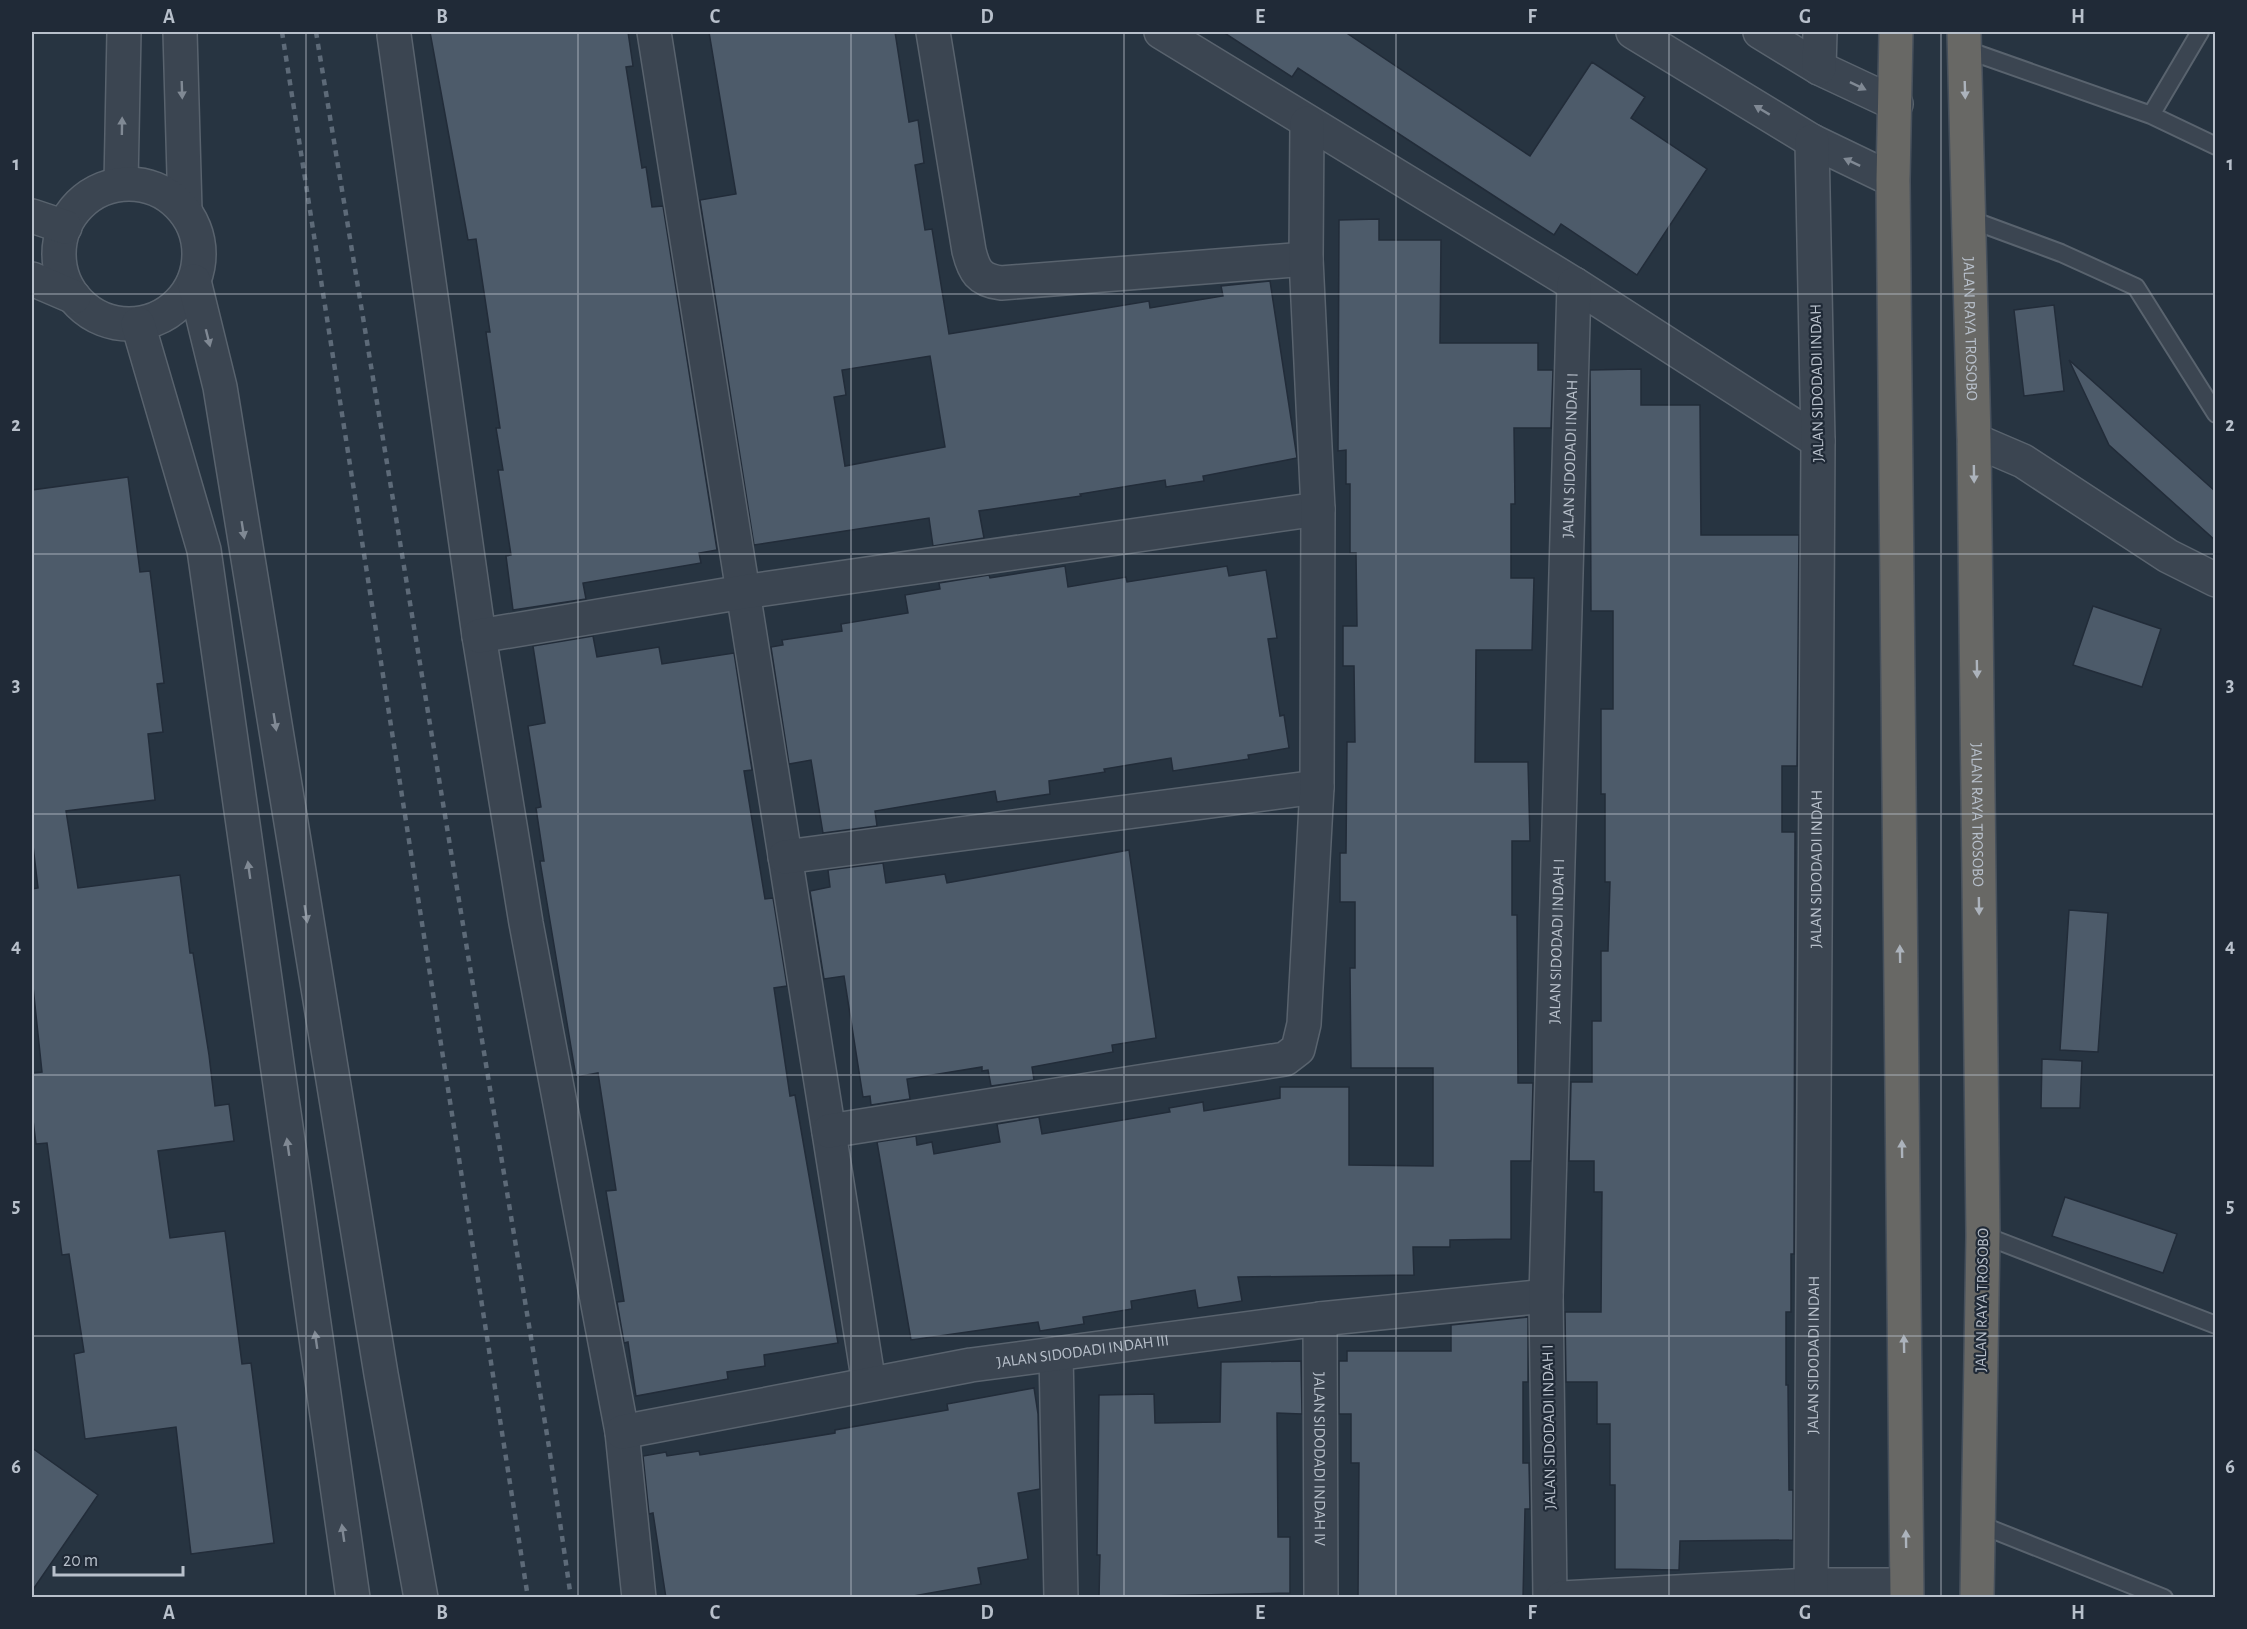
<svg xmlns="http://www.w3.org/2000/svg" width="2247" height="1629" font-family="'Alegreya Sans',sans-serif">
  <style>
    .building { fill: #4d5b6a; stroke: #222c39; stroke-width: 1.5; fill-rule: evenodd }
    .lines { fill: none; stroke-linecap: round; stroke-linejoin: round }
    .service-casing { stroke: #59636e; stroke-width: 20 }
    .minor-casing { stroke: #59636e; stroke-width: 36 }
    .trunk-casing { stroke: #46505c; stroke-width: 36 }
    .service { stroke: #3b4551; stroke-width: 16 }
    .minor { stroke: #3b4551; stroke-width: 33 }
    .trunk { stroke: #686865; stroke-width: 33 }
    .rail { stroke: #5d6a78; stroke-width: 4.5; stroke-dasharray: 6 6; stroke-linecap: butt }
    .oneway { fill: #808994 }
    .oneway2 { fill: #acb3bc }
    .grid { fill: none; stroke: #b8c0cb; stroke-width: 1.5; stroke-opacity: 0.55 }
    .labels { text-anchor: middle; stroke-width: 4.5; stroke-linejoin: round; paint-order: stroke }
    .street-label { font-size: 16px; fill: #b8c0cb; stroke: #202a37 }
    .neatline { fill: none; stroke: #b8c0cb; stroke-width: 2 }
    .grid-label { font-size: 20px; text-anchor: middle; font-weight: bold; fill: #b8c0cb }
  </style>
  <rect width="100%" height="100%" fill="#273441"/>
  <path class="building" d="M 430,32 L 628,32 L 633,66 L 626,67 L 642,168 L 646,167 L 652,207 L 663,206 L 717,550 L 699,553 L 701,563 L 583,583 L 586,599 L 513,610 L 506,556 L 511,555 L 498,470 L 503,470 L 496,428 L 500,428 L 486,332 L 490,332 L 476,239 L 468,240 Z
    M 709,32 L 895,32 L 909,122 L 918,120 L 924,163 L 915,165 L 925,230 L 932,229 L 949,334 L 1149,301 L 1150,308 L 1223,296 L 1221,286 L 1270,281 L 1297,458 L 1203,476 L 1204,481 L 1166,487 L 1165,480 L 1080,494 L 1081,496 L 979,511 L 984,538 L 933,546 L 929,518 L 754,545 L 700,200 L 736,194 ZM 930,356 L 945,447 L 845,466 L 834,397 L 846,395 L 842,370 Z
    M 1223,32 L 1345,32 L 1530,156 L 1592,62 L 1645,97 L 1631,118 L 1707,169 L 1637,275 L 1561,224 L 1554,235 L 1298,68 L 1292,77 Z
    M 1379,219 L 1379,240 L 1441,240 L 1440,343 L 1538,343 L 1538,370 L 1553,370 L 1551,428 L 1514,428 L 1515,504 L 1511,504 L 1511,578 L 1534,578 L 1532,650 L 1476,650 L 1475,762 L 1528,762 L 1530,841 L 1512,841 L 1512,915 L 1517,915 L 1518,1083 L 1533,1083 L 1531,1161 L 1511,1161 L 1511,1239 L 1450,1240 L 1450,1247 L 1413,1247 L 1414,1275 L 1238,1277 L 1242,1301 L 1198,1308 L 1195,1290 L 1131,1301 L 1132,1309 L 1083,1317 L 1084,1324 L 1040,1331 L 1038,1322 L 911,1340 L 877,1142 L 916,1136 L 917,1145 L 932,1142 L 934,1154 L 1000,1142 L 997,1124 L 1039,1117 L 1042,1134 L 1170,1112 L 1169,1108 L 1203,1102 L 1204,1111 L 1280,1098 L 1280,1087 L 1349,1087 L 1349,1165 L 1433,1166 L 1433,1068 L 1351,1068 L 1350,968 L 1355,968 L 1355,902 L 1340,902 L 1340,853 L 1346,853 L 1347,742 L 1355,742 L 1354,666 L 1343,666 L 1343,626 L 1357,626 L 1356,553 L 1350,553 L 1350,484 L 1346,484 L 1346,450 L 1338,451 L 1339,220 Z
    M 2054,305 L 2064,391 L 2024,396 L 2014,310 Z
    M 2069,360 L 2216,492 L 2216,541 L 2109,445 Z
    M 1641,369 L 1641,405 L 1700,405 L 1701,535 L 1799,535 L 1797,766 L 1782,766 L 1782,832 L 1795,832 L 1794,1254 L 1791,1254 L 1791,1312 L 1786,1312 L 1786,1385 L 1788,1385 L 1789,1490 L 1793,1490 L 1793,1540 L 1680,1541 L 1679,1570 L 1615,1569 L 1615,1485 L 1610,1485 L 1610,1424 L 1597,1424 L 1597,1382 L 1566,1382 L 1565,1312 L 1601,1312 L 1602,1192 L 1594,1192 L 1594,1161 L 1569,1161 L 1571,1082 L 1592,1082 L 1592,1021 L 1601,1021 L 1601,951 L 1608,951 L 1610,882 L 1605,882 L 1605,794 L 1601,794 L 1601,709 L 1613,709 L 1613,611 L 1591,611 L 1590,370 Z
    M 128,477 L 140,572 L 150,571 L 164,683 L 157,684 L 163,732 L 148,734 L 155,800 L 66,811 L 78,888 L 180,875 L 190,953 L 193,953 L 209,1055 L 215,1106 L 229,1104 L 234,1141 L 158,1151 L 170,1238 L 225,1231 L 242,1364 L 251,1363 L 274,1543 L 191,1554 L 176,1427 L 85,1439 L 74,1354 L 84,1352 L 69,1254 L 62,1255 L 47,1143 L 36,1144 L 32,1112 L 32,1073 L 42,1072 L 32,977 L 32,889 L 38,888 L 32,837 L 32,490 Z
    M 1065,566 L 1068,587 L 1126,577 L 1127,582 L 1227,566 L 1229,576 L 1266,570 L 1277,638 L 1268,639 L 1280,716 L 1284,715 L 1289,748 L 1248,755 L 1249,759 L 1173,771 L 1171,758 L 1104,769 L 1105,772 L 1049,781 L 1050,794 L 997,802 L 995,791 L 875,811 L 877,826 L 823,833 L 811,760 L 789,764 L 771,647 L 783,645 L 782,640 L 842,631 L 841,624 L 908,613 L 905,595 L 940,589 L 939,583 L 989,575 L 990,578 Z
    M 2093,606 L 2161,629 L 2142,687 L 2073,665 Z
    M 593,636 L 597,657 L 659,647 L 662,664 L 734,653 L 752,770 L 744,771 L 765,899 L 773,898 L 787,986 L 774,988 L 790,1096 L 795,1095 L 838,1343 L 764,1355 L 765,1366 L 727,1372 L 728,1379 L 636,1396 L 628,1342 L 624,1343 L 617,1302 L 624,1301 L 606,1191 L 616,1190 L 598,1073 L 576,1077 L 540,861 L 544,861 L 536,808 L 541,807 L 528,726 L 545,723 L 533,646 Z
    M 1129,850 L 1156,1038 L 1112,1045 L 1113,1052 L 1032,1067 L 1034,1080 L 991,1086 L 988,1070 L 982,1071 L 982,1067 L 907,1079 L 910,1099 L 871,1105 L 870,1096 L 863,1097 L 844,976 L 824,979 L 810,891 L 830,887 L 828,870 L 883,863 L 886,883 L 945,874 L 947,883 Z
    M 2069,910 L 2108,913 L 2098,1052 L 2060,1050 Z
    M 2042,1059 L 2082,1061 L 2080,1108 L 2041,1108 Z
    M 2065,1197 L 2177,1234 L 2163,1273 L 2052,1236 Z
    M 1528,1317 L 1528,1382 L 1523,1382 L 1523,1463 L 1529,1463 L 1530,1509 L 1525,1509 L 1523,1598 L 1358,1598 L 1359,1463 L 1351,1463 L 1351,1414 L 1339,1414 L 1339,1361 L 1347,1361 L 1347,1351 L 1451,1351 L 1451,1325 Z
    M 1301,1361 L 1302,1414 L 1277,1413 L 1278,1537 L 1290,1537 L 1290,1593 L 1099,1597 L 1100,1555 L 1097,1555 L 1099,1395 L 1154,1394 L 1155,1423 L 1220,1422 L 1221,1362 Z
    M 1034,1388 L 1038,1414 L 1040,1489 L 1018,1493 L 1028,1559 L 978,1568 L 981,1584 L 902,1598 L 666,1598 L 653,1513 L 649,1514 L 643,1456 L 666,1452 L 667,1456 L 699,1451 L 700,1455 L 835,1433 L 835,1430 L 948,1410 L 947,1404 Z
    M 32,1448 L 98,1495 L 32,1591 Z"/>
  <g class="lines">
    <g class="service-casing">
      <path id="service" d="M 1964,49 L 2151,115 L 2216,146
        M 2151,115 L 2200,32
        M 1969,219 L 2061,253 L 2136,287 L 2216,414
        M 1983,1235 L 2216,1325
        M 1976,1523 L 2164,1598"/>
    </g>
    <g class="minor-casing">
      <g id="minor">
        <path d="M 180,32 L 185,211"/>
        <path d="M 654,32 L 869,1384"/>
        <path d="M 933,32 L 969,251 C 974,271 979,280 1001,283 L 1306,259"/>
        <path d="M 1161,32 L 1574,284 L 1818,441"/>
        <path d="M 1633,32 L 1812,141 L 1893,180"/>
        <path d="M 1760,32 L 1819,68 L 1896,104"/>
        <path d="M 394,35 L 479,636 L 526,923 L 622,1432 L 639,1598"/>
        <path d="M 1819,68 L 1820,32"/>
        <path d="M 121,184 L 124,32"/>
        <circle cx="129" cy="254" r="70"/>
        <path d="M 32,216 L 65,227"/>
        <path d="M 32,279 L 74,297"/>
        <path d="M 194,281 L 220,387 L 381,1374 L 421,1598"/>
        <path d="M 138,324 L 204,550 L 353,1598"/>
        <path d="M 1974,440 L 2023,461 L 2168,556 L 2216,580"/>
        <path d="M 479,636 L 743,592 L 1318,509"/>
        <path d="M 785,857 L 1317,787"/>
        <path d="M 829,1131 L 1285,1059 L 1298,1049 L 1304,1024 L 1317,787 L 1318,509 L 1306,259 L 1307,123"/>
        <path id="s1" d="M 1320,1319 L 1321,1598"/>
        <path d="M 1056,1354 L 1061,1598"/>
        <path id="s2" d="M 622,1432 L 971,1365 L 1320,1319 L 1546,1296"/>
        <path id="s3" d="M 1550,1598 L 1546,1296 L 1574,284"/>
        <path d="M 1562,1598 L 1811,1585 L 1906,1585"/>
        <path id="s4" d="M 1811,1598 L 1818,441 L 1812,141"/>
      </g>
    </g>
    <g class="trunk-casing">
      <g id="trunk">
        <path d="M 1896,32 L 1893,180 L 1907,1598"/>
        <path id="s5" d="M 1964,32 L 1974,440 L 1983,1235 L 1977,1598"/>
      </g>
    </g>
    <use href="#service" class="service"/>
    <use href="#minor" class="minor"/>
    <use href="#trunk" class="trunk"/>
    <path class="rail" d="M 282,32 L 528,1598
      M 316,32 L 549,1447 L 571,1598"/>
  </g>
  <defs><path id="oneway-solid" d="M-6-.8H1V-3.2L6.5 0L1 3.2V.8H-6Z" transform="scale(1.5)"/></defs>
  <g class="oneway">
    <use href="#oneway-solid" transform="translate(1858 86) rotate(26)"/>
    <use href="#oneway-solid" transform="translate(182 90) rotate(88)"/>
    <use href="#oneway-solid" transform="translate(1762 110) rotate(-149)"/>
    <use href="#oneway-solid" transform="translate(122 126) rotate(-89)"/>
    <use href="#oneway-solid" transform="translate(1852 162) rotate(-155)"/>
    <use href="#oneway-solid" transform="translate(208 338) rotate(76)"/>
    <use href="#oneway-solid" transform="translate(243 530) rotate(81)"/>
    <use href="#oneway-solid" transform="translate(275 722) rotate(81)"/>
    <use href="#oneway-solid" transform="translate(249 870) rotate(-98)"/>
    <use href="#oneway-solid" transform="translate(306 914) rotate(81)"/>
    <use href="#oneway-solid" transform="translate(288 1147) rotate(-98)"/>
    <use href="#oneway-solid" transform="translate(316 1340) rotate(-98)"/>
    <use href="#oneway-solid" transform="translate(343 1533) rotate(-98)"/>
  </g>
  <g class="oneway2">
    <use href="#oneway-solid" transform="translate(1965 90) rotate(88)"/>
    <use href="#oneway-solid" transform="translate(1974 474) rotate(89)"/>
    <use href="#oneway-solid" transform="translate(1977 669) rotate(89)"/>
    <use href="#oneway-solid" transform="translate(1979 906) rotate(89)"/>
    <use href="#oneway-solid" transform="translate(1900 954) rotate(-91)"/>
    <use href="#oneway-solid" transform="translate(1902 1149) rotate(-91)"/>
    <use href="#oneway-solid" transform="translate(1904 1344) rotate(-91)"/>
    <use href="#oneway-solid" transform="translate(1906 1539) rotate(-91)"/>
  </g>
  <path class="grid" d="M 306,32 L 306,1598M 578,32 L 578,1598M 851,32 L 851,1598M 1124,32 L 1124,1598M 1396,32 L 1396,1598M 1669,32 L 1669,1598M 1941,32 L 1941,1598M 32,294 L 2216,294M 32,554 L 2216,554M 32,814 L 2216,814M 32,1075 L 2216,1075M 32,1336 L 2216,1336"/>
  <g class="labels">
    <g class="street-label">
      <text dy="6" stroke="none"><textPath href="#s5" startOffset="297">JALAN RAYA TROSOBO</textPath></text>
      <text transform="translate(1816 383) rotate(-91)" y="6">JALAN SIDODADI INDAH</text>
      <text dy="6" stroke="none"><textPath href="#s3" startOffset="1143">JALAN SIDODADI INDAH I</textPath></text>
      <text dy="6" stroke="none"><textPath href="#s5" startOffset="783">JALAN RAYA TROSOBO</textPath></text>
      <text dy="6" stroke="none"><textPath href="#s4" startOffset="729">JALAN SIDODADI INDAH</textPath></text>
      <text dy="6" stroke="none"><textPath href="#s3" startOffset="657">JALAN SIDODADI INDAH I</textPath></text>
      <text transform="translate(1981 1300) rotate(-89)" y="6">JALAN RAYA TROSOBO</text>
      <text dy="6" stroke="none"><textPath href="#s2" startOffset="468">JALAN SIDODADI INDAH III</textPath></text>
      <text dy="6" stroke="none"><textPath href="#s4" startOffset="243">JALAN SIDODADI INDAH</textPath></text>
      <text transform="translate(1548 1427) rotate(-91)" y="6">JALAN SIDODADI INDAH I</text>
      <text dy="6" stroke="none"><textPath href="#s1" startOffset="140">JALAN SIDODADI INDAH IV</textPath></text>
    </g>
  </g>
  <rect width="2247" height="1629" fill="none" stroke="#202a37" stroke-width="66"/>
  <path d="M54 1566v9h129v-9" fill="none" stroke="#b8c0cb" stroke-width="3"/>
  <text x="63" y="1566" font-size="18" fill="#b8c0cb" stroke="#202a37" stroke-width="4.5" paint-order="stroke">20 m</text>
  <rect x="33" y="33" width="2181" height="1563" class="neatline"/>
  <g class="grid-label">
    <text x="169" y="23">A</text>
    <text x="442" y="23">B</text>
    <text x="715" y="23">C</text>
    <text x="987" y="23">D</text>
    <text x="1260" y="23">E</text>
    <text x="1532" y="23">F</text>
    <text x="1805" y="23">G</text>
    <text x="2078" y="23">H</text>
    <text x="16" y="170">1</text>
    <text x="2230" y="170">1</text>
    <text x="16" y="431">2</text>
    <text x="2230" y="431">2</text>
    <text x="16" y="691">3</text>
    <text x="2230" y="691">3</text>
    <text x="16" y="952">4</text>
    <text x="2230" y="952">4</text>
    <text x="16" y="1212">5</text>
    <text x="2230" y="1212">5</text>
    <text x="16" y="1473">6</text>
    <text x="2230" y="1473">6</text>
    <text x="169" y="1619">A</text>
    <text x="442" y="1619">B</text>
    <text x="715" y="1619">C</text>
    <text x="987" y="1619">D</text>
    <text x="1260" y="1619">E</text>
    <text x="1532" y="1619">F</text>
    <text x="1805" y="1619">G</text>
    <text x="2078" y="1619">H</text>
  </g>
</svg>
